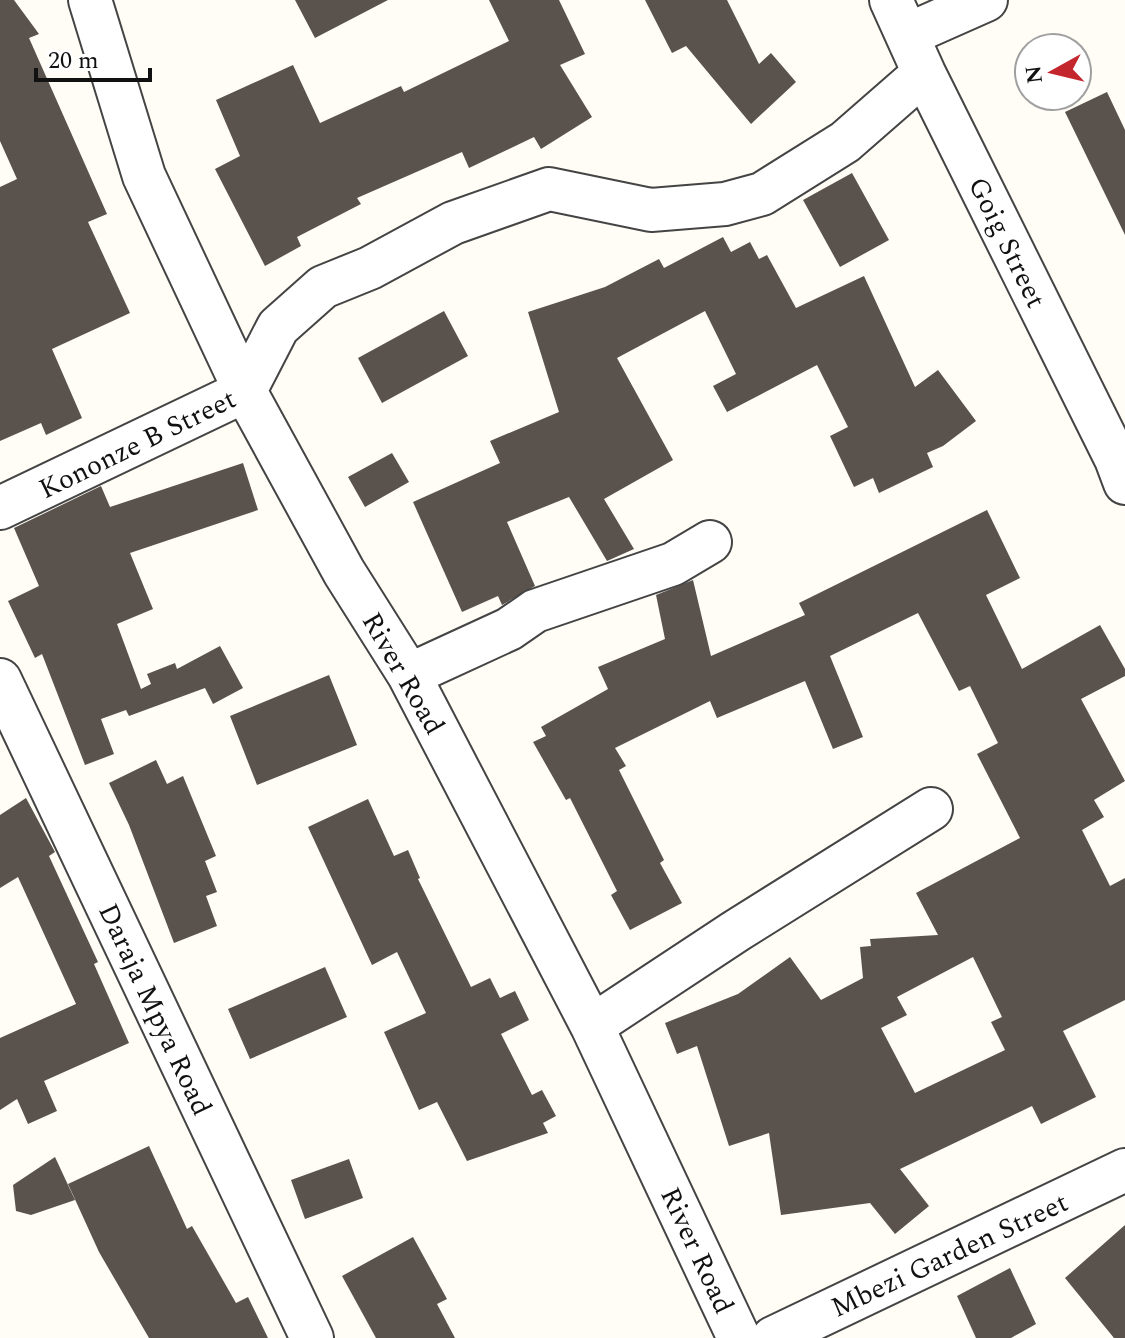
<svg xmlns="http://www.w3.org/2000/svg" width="1125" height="1338" font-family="Spectral,serif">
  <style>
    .building { fill: #5a524d; fill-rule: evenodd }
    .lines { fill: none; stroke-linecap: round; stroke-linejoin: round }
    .minor-casing { stroke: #444; stroke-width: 46 }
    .minor { stroke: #fff; stroke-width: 42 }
    .labels { text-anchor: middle; stroke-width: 8; stroke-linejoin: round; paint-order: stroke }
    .street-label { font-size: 28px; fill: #111; stroke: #fff }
  </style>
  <rect width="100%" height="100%" fill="#fffdf5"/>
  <path class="building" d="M 0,0 L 14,0 L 39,34 L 29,38 L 107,214 L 88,222 L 130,313 L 52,349 L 82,418 L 46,435 L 41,423 L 0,441 L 0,187 L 17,179 L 0,141 Z
    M 295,0 L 388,0 L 315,38 Z
    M 489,0 L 559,0 L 585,54 L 560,65 L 592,117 L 541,149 L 534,137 L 469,168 L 462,152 L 357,198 L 361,204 L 297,237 L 301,246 L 265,266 L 215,169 L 240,156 L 216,100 L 293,65 L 320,123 L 401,86 L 404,92 L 509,41 Z
    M 645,0 L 727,0 L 759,64 L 771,53 L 796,82 L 751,124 L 686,46 L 672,53 Z
    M 1107,92 L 1125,130 L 1125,235 L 1065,112 Z
    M 852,173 L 889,240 L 840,267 L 803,200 Z
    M 723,237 L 731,252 L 750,242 L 759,259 L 767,255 L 796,308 L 864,276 L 915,387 L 938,370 L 976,421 L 943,446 L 927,453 L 933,467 L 879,493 L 873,478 L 854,487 L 830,436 L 848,427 L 817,365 L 727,412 L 713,386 L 736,374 L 705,311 L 617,358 L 673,460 L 604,499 L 634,549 L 607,561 L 569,497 L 507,522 L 535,586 L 502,605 L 498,596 L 462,612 L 413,502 L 500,463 L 490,441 L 559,412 L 528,312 L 605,287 L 659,259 L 664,268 Z
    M 444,311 L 468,356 L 382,403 L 358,358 Z
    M 392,453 L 409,482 L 365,507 L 348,477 Z
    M 243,463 L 258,510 L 130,553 L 153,609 L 117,624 L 141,689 L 151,684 L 147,674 L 175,663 L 177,669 L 220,646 L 243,688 L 213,704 L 205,688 L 129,716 L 126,710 L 101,719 L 114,754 L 85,765 L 42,654 L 35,658 L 8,601 L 39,586 L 14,528 L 101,486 L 110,507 Z
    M 987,510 L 1020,578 L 986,595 L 1022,669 L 1100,625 L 1125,669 L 1125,676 L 1081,699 L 1125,781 L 1094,800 L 1104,817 L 1082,830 L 1110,886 L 1125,878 L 1125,1000 L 1063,1031 L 1096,1097 L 1041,1124 L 1032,1106 L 900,1169 L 929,1206 L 895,1234 L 870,1203 L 781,1215 L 769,1133 L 729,1146 L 697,1046 L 677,1054 L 665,1023 L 738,994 L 790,957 L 821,1000 L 863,978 L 860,947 L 871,946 L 870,939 L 938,935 L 916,893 L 1020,838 L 977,754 L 998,743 L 970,686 L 959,691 L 918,613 L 830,656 L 863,737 L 833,749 L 805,681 L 717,718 L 710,701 L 615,748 L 626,766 L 619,770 L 664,860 L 660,863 L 682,903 L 630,930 L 611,895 L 617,891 L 570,798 L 566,800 L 533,742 L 546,736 L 541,727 L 608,689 L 598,667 L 665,639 L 656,595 L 693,580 L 711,656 L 805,615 L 799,603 ZM 973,957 L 1002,1017 L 991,1022 L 1005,1050 L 915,1093 L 881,1028 L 907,1015 L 897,997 Z
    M 329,675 L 357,745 L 257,785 L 230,716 Z
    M 156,760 L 167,784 L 183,776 L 216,856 L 205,861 L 217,892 L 206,896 L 217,926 L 174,943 L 129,825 L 109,783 Z
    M 26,798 L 55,852 L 49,856 L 98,962 L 94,964 L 129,1043 L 44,1081 L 57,1111 L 28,1124 L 17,1099 L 0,1110 L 0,1038 L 76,1004 L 18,877 L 0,888 L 0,815 Z
    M 368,799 L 394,856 L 408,850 L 420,878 L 418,879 L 471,987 L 490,978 L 500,998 L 515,991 L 529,1020 L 501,1034 L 532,1095 L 542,1090 L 556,1116 L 543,1123 L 548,1133 L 467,1161 L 437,1102 L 419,1110 L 384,1032 L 426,1013 L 397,952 L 372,965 L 308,827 Z
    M 325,967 L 347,1017 L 250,1059 L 228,1009 Z
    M 149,1146 L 187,1229 L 192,1226 L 236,1303 L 248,1297 L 268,1338 L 149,1338 L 99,1252 L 68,1184 Z
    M 55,1157 L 75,1200 L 31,1215 L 16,1211 L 13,1185 Z
    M 349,1159 L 363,1198 L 305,1219 L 291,1180 Z
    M 1125,1225 L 1125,1338 L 1114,1338 L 1065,1278 Z
    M 413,1237 L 447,1299 L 437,1304 L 455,1338 L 376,1338 L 342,1276 Z
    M 1010,1268 L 1036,1324 L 1011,1338 L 976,1338 L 957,1296 Z"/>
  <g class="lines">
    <g class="minor-casing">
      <path id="minor" d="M 90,0 L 144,176 L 245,391 L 344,572 L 409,675 L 592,1026 L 739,1338
        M 891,0 L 924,73 L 1116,459 L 1125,483
        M 907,35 L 986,0
        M 0,508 L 245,391 L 278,327 L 323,287 L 370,268 L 453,223 L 549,189 L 651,210 L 725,204 L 762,194 L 845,142 L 924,73
        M 409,675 L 509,629 L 535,611 L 673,564 L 710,542
        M 0,680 L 312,1338
        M 592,1026 L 736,931 L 931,809
        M 773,1338 L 1125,1170"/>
    </g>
    <use href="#minor" class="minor"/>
  </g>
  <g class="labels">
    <g class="street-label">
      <text transform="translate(1008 242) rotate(64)" y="10">Goig Street</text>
      <text transform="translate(137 443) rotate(-26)" y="10">Kononze B Street</text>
      <text transform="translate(404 673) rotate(60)" y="10">River Road</text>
      <text transform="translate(156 1009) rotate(65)" y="10">Daraja Mpya Road</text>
      <text transform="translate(698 1250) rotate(65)" y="10">River Road</text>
      <text transform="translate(949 1254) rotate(-25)" y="10">Mbezi Garden Street</text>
    </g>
  </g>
  <g transform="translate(1053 72) rotate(262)"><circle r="38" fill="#ffffff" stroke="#a0a0a0" stroke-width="2"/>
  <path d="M0-6L14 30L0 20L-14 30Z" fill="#c4262e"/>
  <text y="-12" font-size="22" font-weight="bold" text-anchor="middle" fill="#111111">N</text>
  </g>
  <path d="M36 68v12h114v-12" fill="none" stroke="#111111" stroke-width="4"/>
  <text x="48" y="68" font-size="24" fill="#111111" stroke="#ffffff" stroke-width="6" paint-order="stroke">20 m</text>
</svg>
